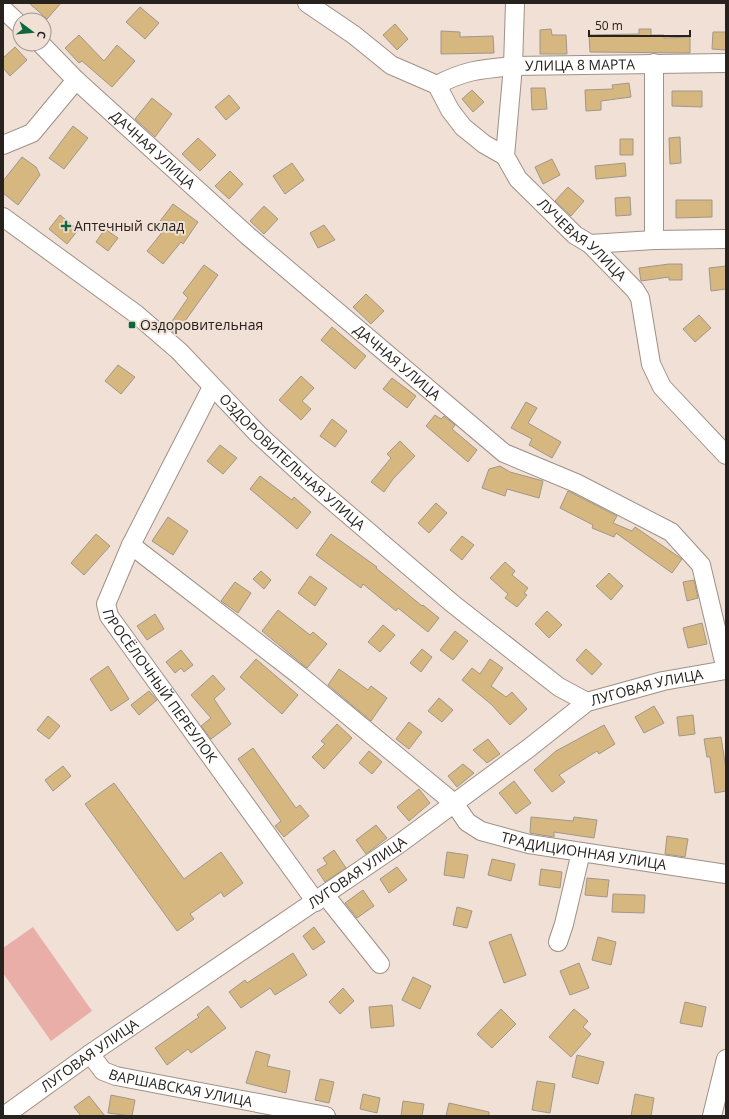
<svg xmlns="http://www.w3.org/2000/svg" width="729" height="1119" font-family="'Open Sans',sans-serif">
  <style>
    .green { fill: #eaaea9 }
    .building { fill: #d7b780; stroke: #a09789 }
    .lines { fill: none; stroke-linecap: round; stroke-linejoin: round }
    .minor-casing { stroke: #9f9186; stroke-width: 20 }
    .minor { stroke: #fff; stroke-width: 18 }
    .poi-dot { fill: #0e683c; stroke: #f0e0d5; stroke-width: 1.5 }
    .labels { text-anchor: middle; stroke-width: 4; stroke-linejoin: round; paint-order: stroke }
    .street-label { font-size: 14px; fill: #27221d; stroke: #f0e0d5 }
    .poi-label { font-size: 14px; fill: #27221d; stroke: #f0e0d5; text-anchor: start }
  </style>
  <rect width="100%" height="100%" fill="#f0e0d5"/>
  <path class="green" d="M 33,927 L 92,1011 L 51,1041 L 3,973 L 3,948 Z"/>
  <path class="building" d="M 29,3 L 61,3 L 47,19 Z
    M 140,7 L 159,23 L 145,39 L 126,22 Z
    M 395,24 L 408,39 L 397,50 L 383,35 Z
    M 551,29 L 552,35 L 566,35 L 567,54 L 540,54 L 540,30 Z
    M 639,29 L 651,29 L 651,35 L 664,35 L 664,38 L 690,37 L 690,53 L 590,52 L 589,35 L 639,34 Z
    M 441,31 L 460,32 L 460,37 L 493,36 L 494,53 L 441,54 Z
    M 713,32 L 726,32 L 726,50 L 712,49 Z
    M 79,35 L 104,61 L 117,45 L 135,61 L 112,87 L 82,61 L 79,63 L 65,48 Z
    M 15,47 L 27,60 L 10,76 L 3,68 L 3,58 Z
    M 629,83 L 631,97 L 601,101 L 601,110 L 586,111 L 585,90 L 613,89 L 612,85 Z
    M 531,88 L 545,88 L 547,109 L 532,110 Z
    M 472,90 L 484,102 L 473,112 L 462,99 Z
    M 672,91 L 702,91 L 702,107 L 672,106 Z
    M 229,95 L 240,108 L 226,120 L 215,107 Z
    M 152,98 L 172,114 L 155,137 L 135,119 Z
    M 73,126 L 88,138 L 64,169 L 49,158 Z
    M 680,137 L 681,163 L 670,164 L 669,138 Z
    M 198,138 L 216,155 L 200,171 L 182,154 Z
    M 620,139 L 633,139 L 633,155 L 620,155 Z
    M 22,157 L 36,167 L 40,175 L 18,205 L 3,193 L 3,181 Z
    M 552,159 L 560,175 L 543,184 L 535,167 Z
    M 292,163 L 304,180 L 285,194 L 273,176 Z
    M 625,163 L 626,176 L 596,179 L 595,166 Z
    M 230,171 L 243,184 L 229,199 L 215,186 Z
    M 568,187 L 584,201 L 571,216 L 555,201 Z
    M 630,197 L 631,215 L 616,216 L 615,198 Z
    M 676,200 L 712,200 L 712,217 L 676,218 Z
    M 173,204 L 198,222 L 183,244 L 181,242 L 163,264 L 147,251 L 164,230 L 157,225 Z
    M 264,206 L 278,219 L 264,234 L 250,221 Z
    M 60,215 L 78,230 L 67,244 L 49,229 Z
    M 324,225 L 335,240 L 318,248 L 310,233 Z
    M 105,229 L 118,238 L 108,251 L 96,242 Z
    M 669,264 L 682,264 L 682,280 L 669,280 L 669,277 L 641,281 L 639,268 Z
    M 204,265 L 218,275 L 180,328 L 179,327 L 174,333 L 168,327 L 188,298 L 183,293 Z
    M 726,266 L 726,289 L 711,291 L 709,268 Z
    M 366,294 L 384,311 L 371,324 L 353,307 Z
    M 699,315 L 711,328 L 695,342 L 683,329 Z
    M 332,327 L 366,356 L 355,369 L 321,340 Z
    M 118,365 L 135,377 L 121,394 L 105,381 Z
    M 301,376 L 314,388 L 302,401 L 311,409 L 301,420 L 279,400 Z
    M 392,378 L 416,396 L 407,408 L 383,389 Z
    M 526,402 L 537,408 L 528,423 L 561,442 L 552,458 L 529,445 L 532,439 L 511,428 Z
    M 435,415 L 441,419 L 444,416 L 455,425 L 452,429 L 477,450 L 468,462 L 426,426 Z
    M 332,419 L 347,431 L 335,447 L 320,436 Z
    M 400,441 L 415,456 L 393,479 L 384,492 L 371,482 L 391,458 L 387,454 Z
    M 220,445 L 237,458 L 223,474 L 207,461 Z
    M 500,466 L 510,472 L 543,481 L 539,498 L 507,489 L 505,496 L 482,488 L 489,469 Z
    M 260,476 L 292,500 L 294,497 L 311,512 L 297,529 L 250,489 Z
    M 568,491 L 617,516 L 613,523 L 632,531 L 635,527 L 682,559 L 672,573 L 616,533 L 614,537 L 592,528 L 593,525 L 560,508 Z
    M 436,503 L 447,513 L 429,533 L 418,523 Z
    M 168,517 L 188,531 L 173,555 L 152,541 Z
    M 96,534 L 110,546 L 84,575 L 71,563 Z
    M 331,534 L 377,567 L 376,568 L 422,606 L 423,605 L 439,618 L 428,632 L 398,608 L 396,611 L 363,584 L 361,588 L 316,555 Z
    M 462,536 L 474,545 L 462,560 L 450,550 Z
    M 505,562 L 515,571 L 512,575 L 528,588 L 524,593 L 527,595 L 517,607 L 505,598 L 508,594 L 490,578 Z
    M 261,571 L 271,580 L 264,589 L 253,579 Z
    M 609,573 L 623,586 L 611,600 L 596,586 Z
    M 310,576 L 327,588 L 315,606 L 298,593 Z
    M 694,580 L 698,598 L 687,601 L 683,582 Z
    M 235,582 L 251,593 L 238,613 L 221,601 Z
    M 278,610 L 310,635 L 313,632 L 327,644 L 307,668 L 262,631 Z
    M 547,611 L 562,625 L 549,638 L 535,624 Z
    M 155,614 L 164,629 L 147,640 L 137,626 Z
    M 702,623 L 707,644 L 688,648 L 683,628 Z
    M 383,625 L 395,635 L 380,652 L 368,642 Z
    M 455,631 L 468,641 L 453,660 L 440,650 Z
    M 422,649 L 432,657 L 421,672 L 410,663 Z
    M 586,649 L 602,664 L 592,675 L 576,660 Z
    M 181,650 L 193,665 L 184,672 L 181,668 L 175,673 L 166,662 Z
    M 256,659 L 298,695 L 282,714 L 240,677 Z
    M 490,659 L 503,668 L 491,686 L 506,697 L 512,692 L 527,709 L 510,725 L 492,705 L 462,680 L 472,668 L 480,674 Z
    M 108,666 L 129,699 L 111,711 L 90,679 Z
    M 339,669 L 368,690 L 371,686 L 387,698 L 371,721 L 328,685 Z
    M 213,675 L 225,689 L 214,699 L 231,724 L 211,739 L 201,726 L 211,718 L 191,695 Z
    M 149,691 L 157,700 L 139,715 L 131,705 Z
    M 439,698 L 453,710 L 442,722 L 428,711 Z
    M 654,706 L 664,723 L 644,733 L 635,717 Z
    M 693,715 L 695,734 L 679,736 L 677,717 Z
    M 48,716 L 60,726 L 49,739 L 37,730 Z
    M 409,722 L 422,732 L 409,749 L 396,739 Z
    M 337,724 L 352,738 L 324,769 L 312,757 L 325,744 L 321,741 Z
    M 604,725 L 615,744 L 599,754 L 597,751 L 559,775 L 565,782 L 552,792 L 534,770 L 556,751 Z
    M 721,737 L 726,769 L 726,791 L 715,793 L 710,757 L 707,757 L 704,739 Z
    M 488,739 L 500,754 L 487,763 L 473,750 Z
    M 253,748 L 296,808 L 300,805 L 309,816 L 284,837 L 275,826 L 281,821 L 238,759 Z
    M 369,751 L 382,762 L 372,774 L 359,763 Z
    M 463,764 L 474,773 L 457,787 L 448,776 Z
    M 63,766 L 71,776 L 53,791 L 45,780 Z
    M 514,781 L 531,803 L 516,814 L 499,793 Z
    M 114,783 L 184,879 L 221,852 L 243,883 L 224,897 L 221,892 L 190,914 L 194,919 L 177,931 L 85,804 Z
    M 419,789 L 430,803 L 409,821 L 397,807 Z
    M 531,817 L 573,821 L 574,817 L 597,820 L 594,838 L 554,832 L 554,837 L 530,833 Z
    M 376,825 L 387,838 L 366,854 L 356,840 Z
    M 667,836 L 688,839 L 685,857 L 665,854 Z
    M 334,850 L 346,868 L 325,882 L 317,870 L 327,864 L 323,858 Z
    M 447,852 L 468,855 L 464,878 L 444,875 Z
    M 492,859 L 515,864 L 511,881 L 488,875 Z
    M 397,867 L 407,880 L 389,893 L 380,879 Z
    M 541,869 L 562,872 L 560,888 L 539,885 Z
    M 587,878 L 609,880 L 607,897 L 585,895 Z
    M 363,890 L 374,906 L 357,918 L 345,903 Z
    M 613,894 L 645,895 L 644,913 L 612,912 Z
    M 457,907 L 472,911 L 467,928 L 453,925 Z
    M 314,927 L 325,942 L 313,950 L 303,936 Z
    M 511,934 L 526,975 L 504,983 L 489,942 Z
    M 598,937 L 616,942 L 611,965 L 592,960 Z
    M 293,953 L 307,975 L 275,995 L 270,988 L 241,1008 L 229,992 L 245,980 L 247,983 Z
    M 579,963 L 589,988 L 570,995 L 560,971 Z
    M 413,977 L 431,986 L 420,1009 L 402,1000 Z
    M 343,988 L 354,1001 L 340,1014 L 329,1002 Z
    M 685,1002 L 706,1007 L 702,1027 L 680,1023 Z
    M 392,1005 L 394,1026 L 371,1028 L 369,1007 Z
    M 208,1006 L 226,1028 L 191,1053 L 188,1049 L 167,1065 L 155,1048 L 199,1017 L 197,1015 Z
    M 501,1009 L 516,1024 L 492,1048 L 477,1034 Z
    M 574,1009 L 588,1021 L 583,1027 L 591,1034 L 571,1057 L 549,1037 Z
    M 256,1051 L 270,1055 L 267,1066 L 290,1071 L 286,1093 L 246,1083 Z
    M 577,1055 L 604,1062 L 598,1084 L 572,1077 Z
    M 320,1079 L 334,1082 L 329,1103 L 315,1100 Z
    M 537,1081 L 555,1084 L 550,1113 L 532,1110 Z
    M 363,1094 L 380,1098 L 377,1113 L 360,1109 Z
    M 635,1094 L 654,1098 L 651,1116 L 631,1116 Z
    M 111,1095 L 135,1100 L 132,1116 L 108,1113 Z
    M 89,1096 L 105,1116 L 81,1116 L 74,1107 Z
    M 403,1101 L 424,1104 L 422,1116 L 401,1116 Z
    M 449,1103 L 489,1112 L 489,1116 L 446,1116 Z"/>
  <g class="lines">
    <g class="minor-casing">
      <g id="minor">
        <path d="M 307,3 L 354,35 L 391,65 L 437,85 L 450,110 L 463,127 L 484,144 L 505,156"/>
        <path id="s1" d="M 515,3 L 513,66 L 505,156 L 518,179 L 575,235 L 590,244 L 635,290 L 640,298 L 651,364 L 662,387 L 726,455"/>
        <path d="M 3,9 L 20,25"/>
        <path id="s2" d="M 41,44 L 76,80 L 248,236 L 504,453 L 576,483 L 671,532 L 701,565 L 726,670"/>
        <path id="s3" d="M 437,85 C 465,70 482,69 513,66 L 726,63"/>
        <path d="M 3,145 L 32,133 L 76,80"/>
        <path id="s4" d="M 3,217 L 136,314 L 179,351 L 258,434 L 309,481 L 453,604 L 559,687 L 587,702"/>
        <path d="M 654,240 L 654,63"/>
        <path d="M 590,244 L 654,240 L 726,239"/>
        <path id="s5" d="M 212,387 L 131,545 L 106,604 L 109,616 L 316,902"/>
        <path id="s6" d="M 131,545 L 299,675 L 454,803 L 467,822 L 481,831 L 529,844 L 726,874"/>
        <path d="M 325,895 L 380,964"/>
        <path d="M 558,942 L 564,924 L 581,852"/>
        <path id="s7" d="M 90,1054 L 103,1071 L 116,1076 L 326,1116"/>
        <path id="s8" d="M 4,1116 L 90,1054 L 399,844 L 529,748 L 587,702 L 663,681 L 726,670"/>
        <path d="M 712,1116 L 726,1059"/>
      </g>
    </g>
    <use href="#minor" class="minor"/>
  </g>
  <g class="poi-dot">
    <path d="M64 220h4v4h4v4h-4v4h-4v-4h-4v-4h4z"/>
    <rect x="128" y="321" width="8" height="8" rx="2"/>
  </g>
  <g class="labels">
    <g class="street-label">
      <text dy="5" stroke="none"><textPath href="#s3" startOffset="146">УЛИЦА 8 МАРТА</textPath></text>
      <text dy="5" stroke="none"><textPath href="#s2" startOffset="154">ДАЧНАЯ УЛИЦА</textPath></text>
      <text dy="5" stroke="none"><textPath href="#s1" startOffset="268">ЛУЧЕВАЯ УЛИЦА</textPath></text>
      <text dy="5" stroke="none"><textPath href="#s2" startOffset="478">ДАЧНАЯ УЛИЦА</textPath></text>
      <text dy="5" stroke="none"><textPath href="#s4" startOffset="380">ОЗДОРОВИТЕЛЬНАЯ УЛИЦА</textPath></text>
      <text dy="5" stroke="none"><textPath href="#s5" startOffset="340">ПРОСЁЛОЧНЫЙ ПЕРЕУЛОК</textPath></text>
      <text dy="5" stroke="none"><textPath href="#s8" startOffset="777">ЛУГОВАЯ УЛИЦА</textPath></text>
      <text dy="5" stroke="none"><textPath href="#s6" startOffset="558">ТРАДИЦИОННАЯ УЛИЦА</textPath></text>
      <text dy="5" stroke="none"><textPath href="#s8" startOffset="429">ЛУГОВАЯ УЛИЦА</textPath></text>
      <text dy="5" stroke="none"><textPath href="#s8" startOffset="105">ЛУГОВАЯ УЛИЦА</textPath></text>
      <text dy="5" stroke="none"><textPath href="#s7" startOffset="101">ВАРШАВСКАЯ УЛИЦА</textPath></text>
    </g>
    <g class="poi-label">
      <text x="74" y="231">Аптечный склад</text>
      <text x="140" y="330">Оздоровительная</text>
    </g>
  </g>
  <rect width="729" height="1119" fill="none" stroke="#27221d" stroke-width="8"/>
  <g transform="translate(32 32) rotate(106)"><circle r="19" fill="#f0e0d5" stroke="#a0948b"/>
  <path d="M0-3L7 15L0 10L-7 15Z" fill="#0e683c"/>
  <text y="-6" font-size="11" font-weight="bold" text-anchor="middle" fill="#27221d">С</text>
  </g>
  <path d="M589 30v6h101v-6" fill="none" stroke="#27221d" stroke-width="2"/>
  <text x="595" y="30" font-size="12" fill="#27221d" stroke="#f0e0d5" stroke-width="3" paint-order="stroke">50 m</text>
</svg>
